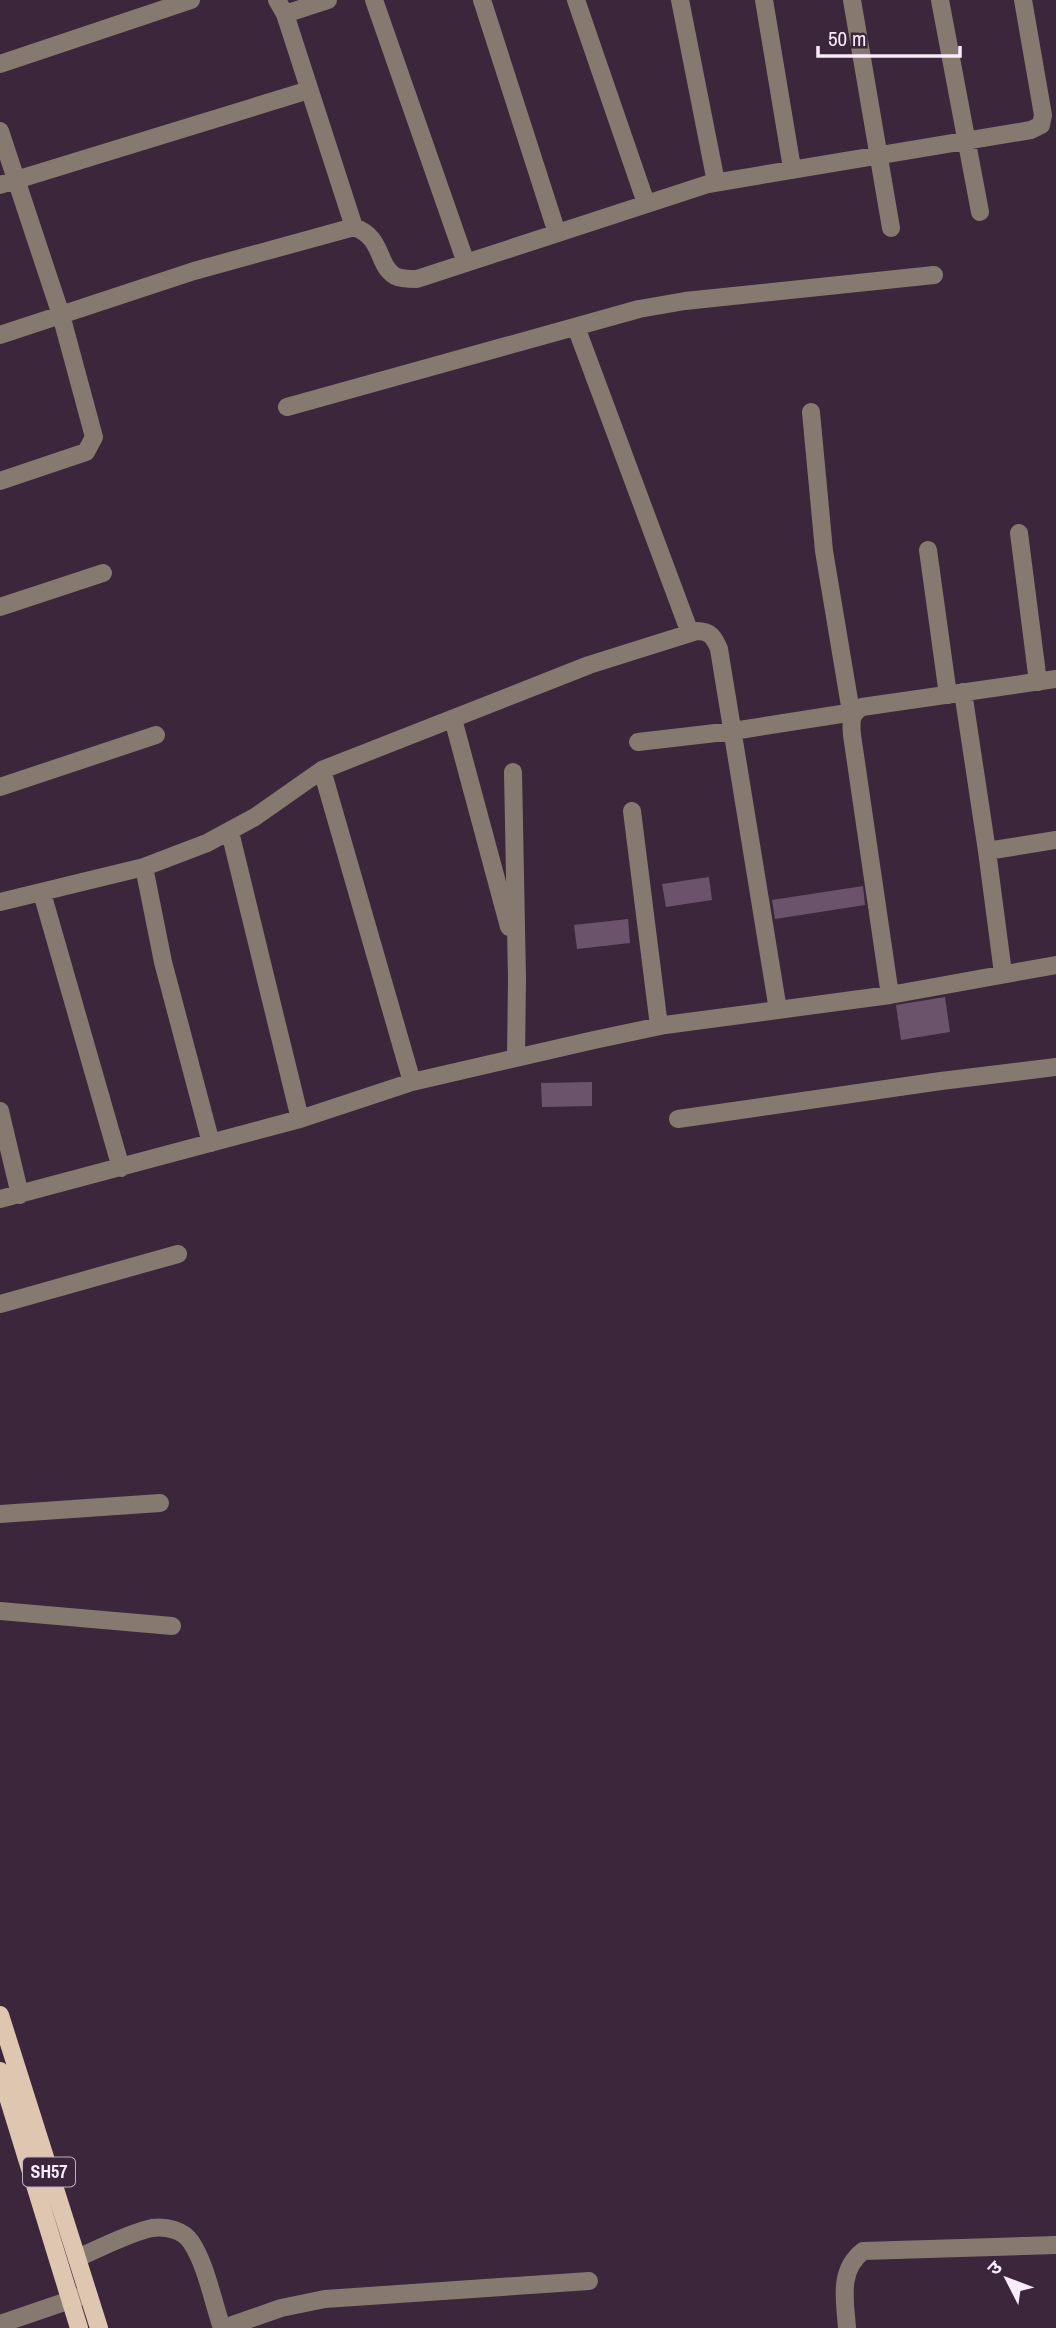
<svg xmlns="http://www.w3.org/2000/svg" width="1056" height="2328" font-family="'Archivo Narrow','Noto Sans Devanagari',sans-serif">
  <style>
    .building { fill: #6b546b }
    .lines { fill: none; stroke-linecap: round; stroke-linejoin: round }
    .minor { stroke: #867a70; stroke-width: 18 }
    .major { stroke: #dfc6b1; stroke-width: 18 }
    .labels { text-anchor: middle; stroke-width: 6; stroke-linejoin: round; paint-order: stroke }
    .shield { fill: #3b263b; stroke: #c0b1c1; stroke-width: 2 }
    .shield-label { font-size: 18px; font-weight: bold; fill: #f9ecfa }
  </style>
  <rect width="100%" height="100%" fill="#3b263b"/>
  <path class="building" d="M 709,877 L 712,900 L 666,907 L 662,884 Z
    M 863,886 L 865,905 L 775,919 L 772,900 Z
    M 628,919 L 630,943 L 577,949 L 574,925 Z
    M 945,997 L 950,1032 L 901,1040 L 896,1005 Z
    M 592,1082 L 592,1106 L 542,1107 L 541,1083 Z"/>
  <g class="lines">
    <path class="minor" d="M 277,0 L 285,14 L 354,227
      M 374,0 L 466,263
      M 482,0 L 557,233
      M 576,0 L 646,203
      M 680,0 L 716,182
      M 764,0 L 792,168
      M 852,0 L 891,228
      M 940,0 L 980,212
      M 285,14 L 328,0
      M 0,64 L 191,0
      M 0,131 L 61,315 L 94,437 L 86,452 L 0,481
      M 0,185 L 309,90
      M 576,327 L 690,633
      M 0,335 L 194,271 L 354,227 C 384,238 376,264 395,276 C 401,279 410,279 417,279 L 708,184 L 1031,130 L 1041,125 L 1043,115 L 1023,0
      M 287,407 L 639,309 L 685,301 L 934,275
      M 811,412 L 824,551 L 851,712
      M 1019,533 L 1038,682
      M 928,550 L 948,695
      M 0,607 L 103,573
      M 963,692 L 987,851 L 1003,973
      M 453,719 L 509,927
      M 638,742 L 733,731 L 854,712
      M 322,770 L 412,1082
      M 513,772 L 517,979 L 516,1058
      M 0,787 L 156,735
      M 632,811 L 659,1026
      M 230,832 L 300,1119
      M 987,851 L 1056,840
      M 144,867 L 163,962 L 211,1143
      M 42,893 L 121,1168
      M 0,902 L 144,867 L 207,843 L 255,817 L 322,770 L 589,665 L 697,631 C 710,631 714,637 719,649 L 778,1010
      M 890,995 L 852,735 C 851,722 850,714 862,707 L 1056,679
      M 0,1111 L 20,1195
      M 678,1119 L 941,1081 L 1056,1067
      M 0,1199 L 300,1119 L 412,1082 L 594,1040 L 665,1025 L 890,995 L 1056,965
      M 0,1304 L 178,1254
      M 0,1514 L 160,1503
      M 0,1611 L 172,1626
      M 77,2258 C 99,2249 128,2233 152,2228 C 166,2226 183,2230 191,2242 C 206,2264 213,2302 222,2328
      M 0,2324 L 88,2294
      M 224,2328 L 281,2308 L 325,2299 L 589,2281
      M 847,2328 C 845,2299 838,2271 863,2251 L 1056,2245"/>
    <path class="major" d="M 0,2015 L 99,2328
      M 0,2071 L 79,2328"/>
  </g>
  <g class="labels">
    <rect class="shield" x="23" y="2157.5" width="52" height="29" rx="5"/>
    <g class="shield-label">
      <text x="49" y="2178">SH57</text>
    </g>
  </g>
  <g transform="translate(1007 2279) rotate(312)" stroke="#3b263b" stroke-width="5" paint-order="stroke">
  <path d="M0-5L12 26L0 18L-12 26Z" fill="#f9ecfa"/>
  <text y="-10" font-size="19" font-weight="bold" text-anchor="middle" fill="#f9ecfa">उ</text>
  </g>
  <path d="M818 46v10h142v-10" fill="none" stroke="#f9ecfa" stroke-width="3.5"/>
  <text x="828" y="46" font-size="21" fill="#f9ecfa" stroke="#3b263b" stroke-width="5" paint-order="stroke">50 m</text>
</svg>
